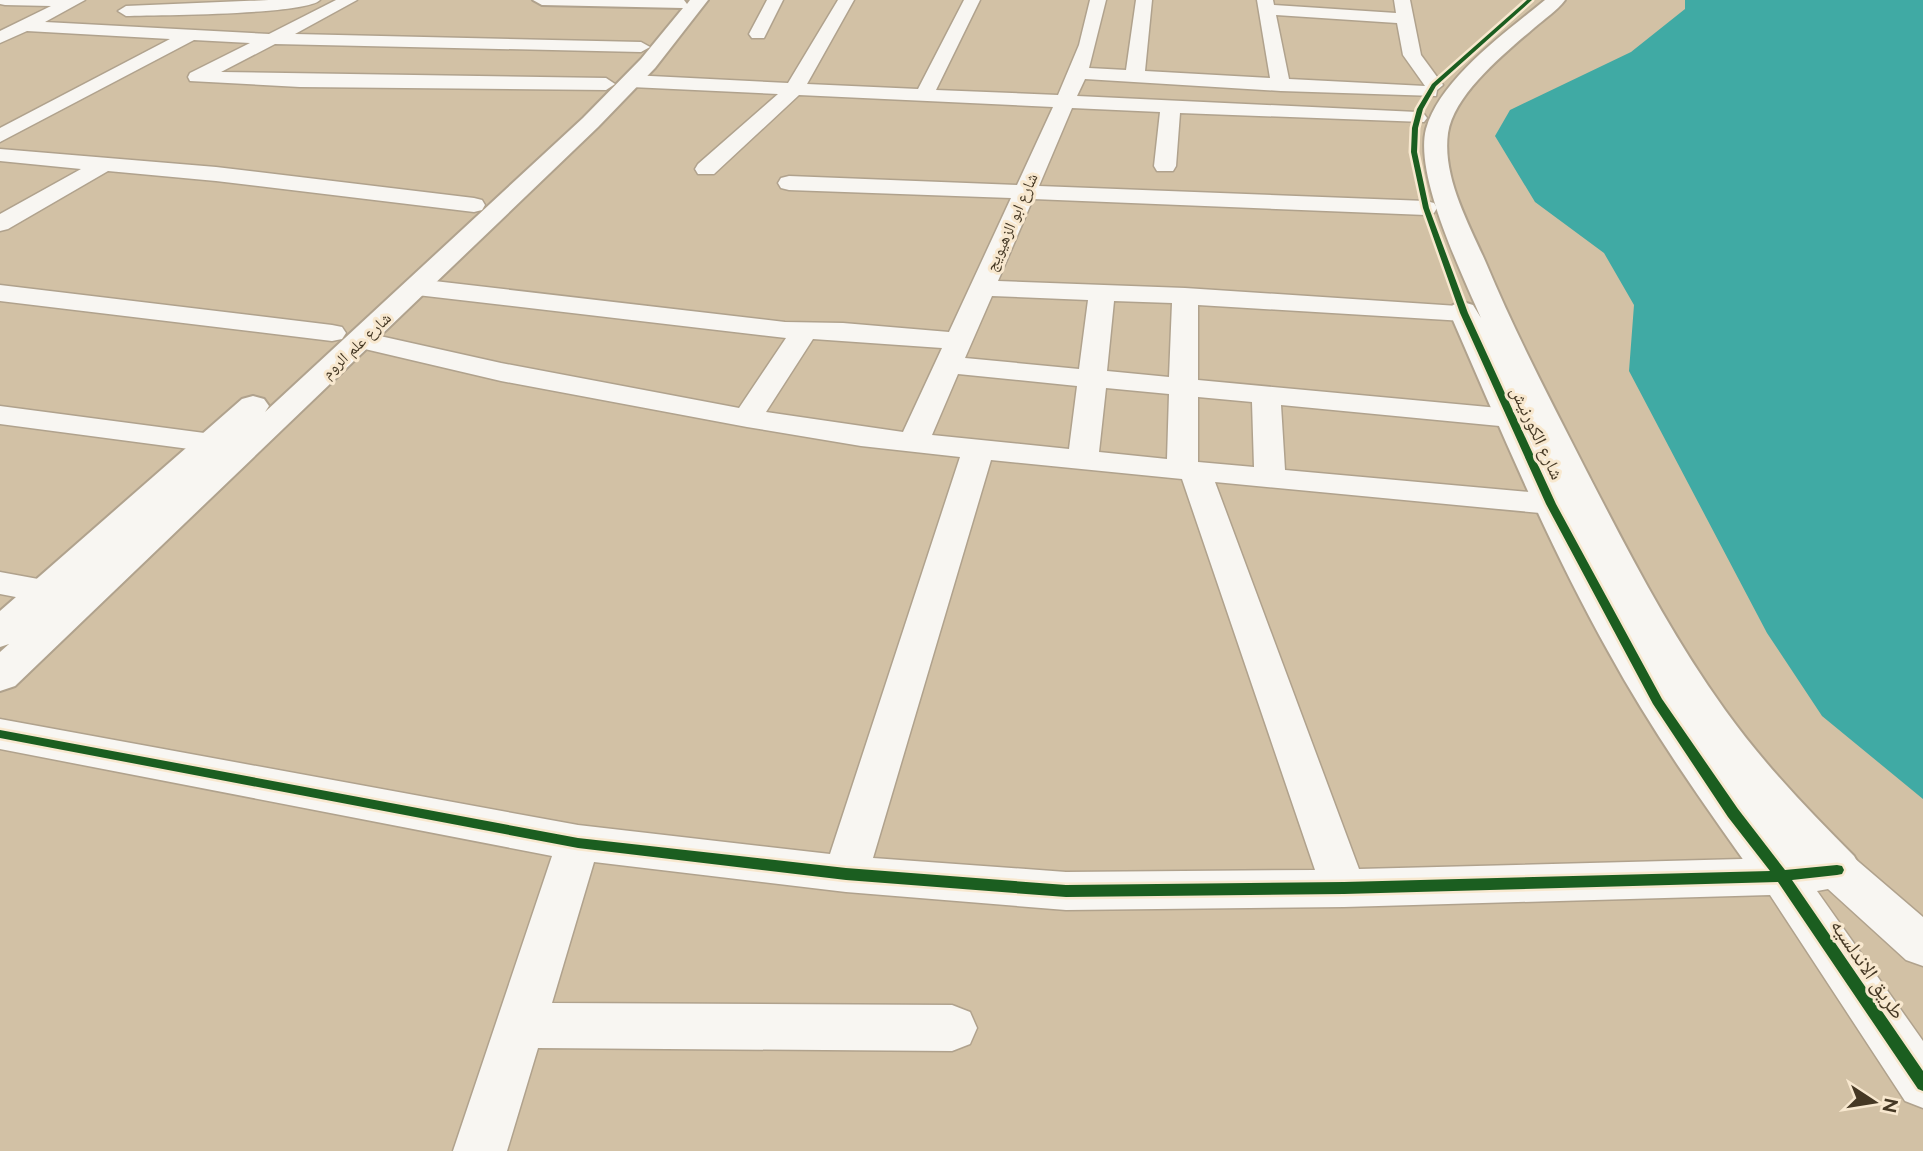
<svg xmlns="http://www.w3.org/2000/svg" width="1923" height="1151" font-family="Raleway,'Noto Naskh Arabic',sans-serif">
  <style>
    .water { fill: #40aaa4 }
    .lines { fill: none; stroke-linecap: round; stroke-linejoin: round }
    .minor-casing { stroke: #b0a28d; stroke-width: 3 }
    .tertiary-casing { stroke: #b0a28d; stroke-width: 4 }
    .minor { fill: #f8f6f2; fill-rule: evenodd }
    .tertiary { fill: #f8f6f2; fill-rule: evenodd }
    .cycleway-casing { stroke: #f8e8cf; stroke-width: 5 }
    .cycleway { fill: #1b5e20; fill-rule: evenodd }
    .labels { text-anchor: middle; stroke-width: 6; stroke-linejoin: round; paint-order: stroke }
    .far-street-label { font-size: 16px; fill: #453824; stroke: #f8e8cf }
    .street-label { font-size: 18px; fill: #453824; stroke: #f8e8cf }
    .near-street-label { font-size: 21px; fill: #453824; stroke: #f8e8cf }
  </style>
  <rect width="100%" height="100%" fill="#d2c1a5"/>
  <path class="water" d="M 1685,0 L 1923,0 L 1923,799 L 1822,716 L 1767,633 L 1629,371 L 1634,305 L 1604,253 L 1535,202 L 1495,136 L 1510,110 L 1631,52 L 1685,9 Z"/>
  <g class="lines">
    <g class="minor-casing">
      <path id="minor" d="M 0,0 L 85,0 L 45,22 L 269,34 L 336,0 L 357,0 L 295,34 L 641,42 L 650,47 L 641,52 L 275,44 L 221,72 L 606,78 L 615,84 L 606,90 L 300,87 L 190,81 L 188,77 L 190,73 L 250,43 L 194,40 L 0,142 L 0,128 L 170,39 L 27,31 L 0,43 L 0,31 L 51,6 L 5,5 L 0,4 Z
        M 269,0 L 320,0 C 306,15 155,15 126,16 L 118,11 L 126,6 Z
        M 767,0 L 783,0 L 764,38 L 752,38 L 749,34 Z
        M 838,0 L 854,0 L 807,84 L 918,89 L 964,0 L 980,0 L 936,90 L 1058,95 L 1079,45 L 1090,0 L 1106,0 L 1089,68 L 1126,70 L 1136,0 L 1152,0 L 1145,71 L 1270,78 L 1257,0 L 1273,0 L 1274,5 L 1396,13 L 1394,0 L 1410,0 L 1421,55 L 1443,85 L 1437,90 L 1436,96 L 1281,91 L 1085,79 L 1077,96 L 1417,112 L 1424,114 L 1427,118 L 1424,122 L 1180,113 L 1176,166 L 1173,171 L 1157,171 L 1154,166 L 1160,112 L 1072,108 L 1039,186 L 1426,201 L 1434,203 L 1437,208 L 1434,213 L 1426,215 L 1033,199 L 998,281 L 1185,288 L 1473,307 L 1477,313 L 1473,319 L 1464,321 L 1198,305 L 1198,380 L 1510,409 L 1521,412 L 1525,418 L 1521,424 L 1510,427 L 1281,405 L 1285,470 L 1551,494 L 1563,497 L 1567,504 L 1563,511 L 1551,514 L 1215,482 L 1359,869 L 1782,858 L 1837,852 L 1853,857 L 1923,917 L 1923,966 L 1906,960 L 1828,889 L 1817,891 L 1923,1041 L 1923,1108 L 1905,1101 L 1770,895 L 1344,907 L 1066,910 L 846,892 L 594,862 L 552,1003 L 952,1005 L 970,1012 L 977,1028 L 970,1044 L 952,1051 L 538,1048 L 507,1151 L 453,1151 L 552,856 L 0,749 L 0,719 L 578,825 L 830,854 L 960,457 L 861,446 L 747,427 L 501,381 L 352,346 L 348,340 L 352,334 L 362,332 L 501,363 L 739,408 L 786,338 L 417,295 L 408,292 L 404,287 L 408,282 L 417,279 L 785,322 L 843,323 L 949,332 L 1011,198 L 789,190 L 781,188 L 778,183 L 781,178 L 789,176 L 1017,185 L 1053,107 L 799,95 L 714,174 L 698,174 L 695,169 L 698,164 L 778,94 L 631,87 L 622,81 L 631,75 L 788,83 ZM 1276,15 L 1397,23 L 1403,55 L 1425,86 L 1289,79 ZM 992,296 L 1088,300 L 1079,369 L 965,358 ZM 1114,301 L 1172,303 L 1169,377 L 1107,371 ZM 813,339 L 942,348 L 903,432 L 766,412 ZM 958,374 L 1077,386 L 1069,449 L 932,435 ZM 1106,388 L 1169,394 L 1167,459 L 1099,452 ZM 1198,397 L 1252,402 L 1254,467 L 1198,462 ZM 991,460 L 1182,479 L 1315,870 L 1066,872 L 873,858 Z
        M 0,149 L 216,167 L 474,198 L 482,200 L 485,205 L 482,210 L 474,212 L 216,181 L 108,171 L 8,229 L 0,231 L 0,214 L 81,169 L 0,161 Z
        M 0,285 L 332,325 L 342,327 L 346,333 L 342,339 L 332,341 L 0,301 Z
        M 0,406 L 212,434 L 223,436 L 227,443 L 223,450 L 212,452 L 0,424 Z
        M 0,572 L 60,583 L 65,591 L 60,599 L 47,603 L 0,594 Z"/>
    </g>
    <g class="tertiary-casing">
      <path id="tertiary" d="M 533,0 L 684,0 L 687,4 L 690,0 L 708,0 L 655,68 L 598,127 L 15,686 L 0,691 L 0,652 L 9,644 L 0,647 L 0,611 L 242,399 L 253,396 L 264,399 L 269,406 L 265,412 L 583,118 L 641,59 L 683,8 L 542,5 Z
        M 1545,0 L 1565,0 C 1557,11 1544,19 1534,28 C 1505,53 1454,94 1448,133 C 1442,177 1469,224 1486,263 C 1516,335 1552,403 1587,472 C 1629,553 1671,635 1725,710 C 1763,763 1808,810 1854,856 L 1862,870 L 1854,884 C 1826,894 1820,884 1801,864 L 1807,876 L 1799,890 L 1782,896 L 1765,890 C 1709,812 1654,735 1608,651 C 1547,542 1499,426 1449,311 L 1453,305 L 1463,302 L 1473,305 L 1481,318 C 1462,274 1414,175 1426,129 C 1440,79 1506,32 1545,0 Z"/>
    </g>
    <use href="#minor" class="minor"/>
    <use href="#tertiary" class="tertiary"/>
    <g class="cycleway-casing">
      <path id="cycleway" d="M 1527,0 L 1532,0 L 1436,86 L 1423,109 L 1418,128 L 1417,152 L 1429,208 L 1468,313 L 1556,504 L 1662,699 L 1738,809 L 1785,870 L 1837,865 L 1842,866 L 1844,870 L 1842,874 L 1837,875 L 1792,880 L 1923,1071 L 1923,1091 L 1918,1089 L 1778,882 L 1344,894 L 1066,897 L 846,880 L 578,848 L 0,738 L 0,730 L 578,838 L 846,868 L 1066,885 L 1344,882 L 1770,871 L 1728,817 L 1653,704 L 1546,504 L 1460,313 L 1423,208 L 1411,152 L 1412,128 L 1417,109 L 1432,84 Z"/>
    </g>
    <use href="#cycleway" class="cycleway"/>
  </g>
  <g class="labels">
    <g class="far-street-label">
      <text transform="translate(1011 222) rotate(-66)" y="6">شارع ابو الزهيويج</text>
      <text transform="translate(356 345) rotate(-43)" y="6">شارع علم الروم</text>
    </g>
    <g class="street-label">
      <text transform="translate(1537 433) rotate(65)" y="6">شارع الكورنيش</text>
    </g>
    <g class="near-street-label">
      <text transform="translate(1868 969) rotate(56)" y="7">طريق الاندلسيه</text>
    </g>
  </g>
  <g transform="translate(1874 1102) rotate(102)" stroke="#f8e8cf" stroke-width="5" paint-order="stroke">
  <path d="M0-5L12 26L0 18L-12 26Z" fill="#453824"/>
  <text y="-10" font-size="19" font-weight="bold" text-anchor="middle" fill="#453824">N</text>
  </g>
</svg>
